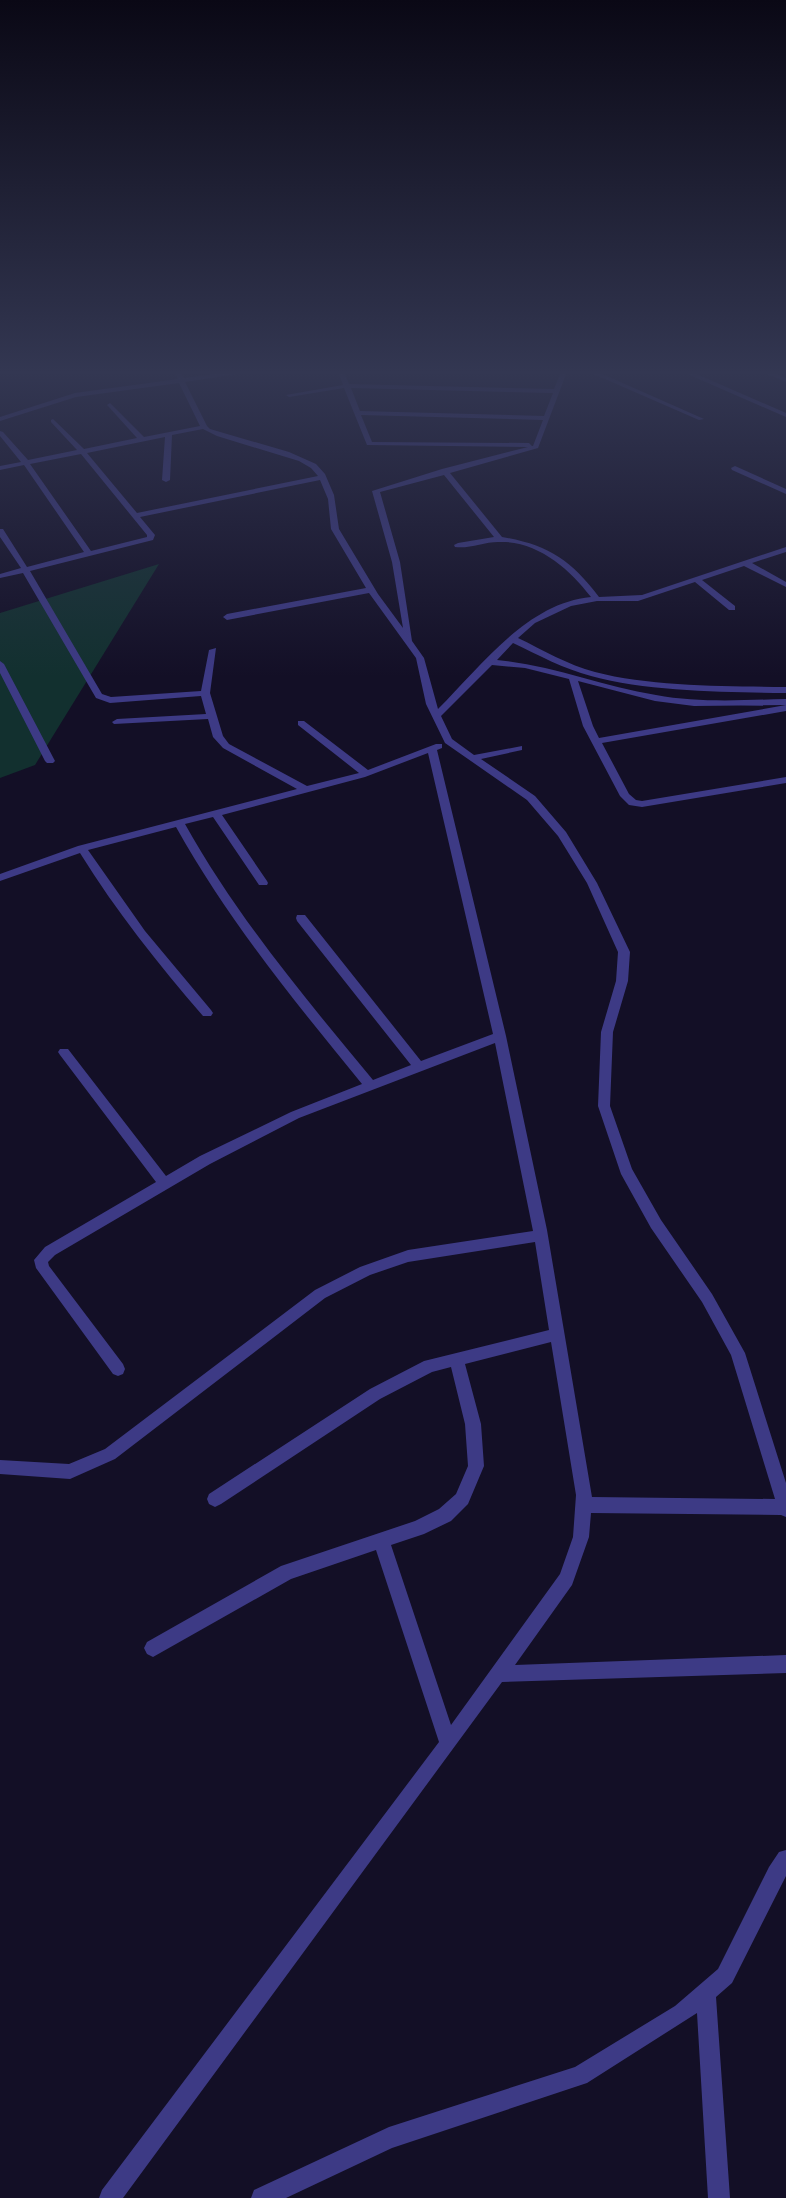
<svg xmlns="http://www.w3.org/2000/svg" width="786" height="2198" font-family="'Sofia Sans Condensed',sans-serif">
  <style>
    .green { fill: #12302f }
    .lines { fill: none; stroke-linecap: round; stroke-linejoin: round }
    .minor { fill: #3d3a85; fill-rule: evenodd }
  </style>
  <rect width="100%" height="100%" fill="#130f26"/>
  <path class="green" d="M 159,564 L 35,765 L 0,778 L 0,613 Z"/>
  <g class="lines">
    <path class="minor" d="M 173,369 L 179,369 L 184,378 L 250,369 L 269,369 L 185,382 L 207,426 L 210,429 L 289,452 L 316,464 L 325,474 L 334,495 L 339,529 L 378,594 L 403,628 L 392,562 L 372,491 L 442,469 L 528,447 L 367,445 L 344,388 L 289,397 L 286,395 L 343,385 L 337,369 L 343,369 L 349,384 L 554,389 L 562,369 L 568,369 L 538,448 L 450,473 L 502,537 C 548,545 570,559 599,597 L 642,595 L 786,547 L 786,552 L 752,563 L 786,582 L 786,587 L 744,566 L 702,580 L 735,606 L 735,610 L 729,610 L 695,582 L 638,601 L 597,601 L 571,606 L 535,623 L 518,638 C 543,650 568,665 595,672 C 652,687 727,686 786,687 L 786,693 C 726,692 649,692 591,676 C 564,669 538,655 513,643 L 497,660 C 551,665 602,686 656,695 C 699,703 743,700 786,699 L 786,705 L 694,706 L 655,701 L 578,681 L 593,726 L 599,738 L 786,705 L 786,711 L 602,743 L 629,794 L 636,800 L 642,801 L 786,777 L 786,783 L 642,807 L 629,805 L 620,796 L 583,726 L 569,679 L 525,668 L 492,665 L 441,716 L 452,739 L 474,755 L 522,746 L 522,750 L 481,759 L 535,796 L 566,832 L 597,883 L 630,952 L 628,981 L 613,1032 L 610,1106 L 632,1169 L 661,1220 L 712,1294 L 745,1353 L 786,1483 L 786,1517 L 781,1515 L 591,1513 L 589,1537 L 572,1585 L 515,1665 L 786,1655 L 786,1673 L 502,1682 L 123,2198 L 99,2198 L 102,2190 L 439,1742 L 376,1550 L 291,1579 L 153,1657 L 147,1654 L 144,1648 L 147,1642 L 281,1566 L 415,1521 L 439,1509 L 456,1494 L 468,1466 L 465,1424 L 451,1367 L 432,1372 L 380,1399 L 221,1504 L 215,1507 L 209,1504 L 207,1499 L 209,1494 L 370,1389 L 424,1361 L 549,1330 L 535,1242 L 408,1262 L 370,1275 L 325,1298 L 115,1459 L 70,1479 L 0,1474 L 0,1460 L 69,1464 L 105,1449 L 315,1290 L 360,1267 L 408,1250 L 533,1231 L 495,1043 L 299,1118 L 210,1164 L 55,1255 L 48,1262 L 49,1266 L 123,1364 L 125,1369 L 123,1374 L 118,1376 L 113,1374 L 36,1268 L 34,1260 L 45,1247 L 156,1182 L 60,1055 L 58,1052 L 60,1049 L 68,1049 L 166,1176 L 200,1156 L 291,1112 L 362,1084 C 295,1002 228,920 176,827 L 88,850 L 145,931 L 211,1010 L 213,1013 L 211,1016 L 203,1016 C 158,964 116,911 80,853 L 0,881 L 0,874 L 78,846 L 297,789 L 223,748 L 213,737 L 208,719 L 114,724 L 112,722 L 117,719 L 206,714 L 201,696 L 110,703 L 96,698 L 23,573 L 0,578 L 0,574 L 21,568 L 0,537 L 0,529 L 3,529 L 27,567 L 84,552 L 24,465 L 0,470 L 0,466 L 21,462 L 0,436 L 0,431 L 3,432 L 28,460 L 77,450 L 51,422 L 51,420 L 53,419 L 84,449 L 137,438 L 108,406 L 107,405 L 110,403 L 144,437 L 200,426 L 179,383 L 76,397 L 0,421 L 0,417 L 75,393 L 178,379 ZM 351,388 L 553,393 L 544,416 L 360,411 ZM 361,415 L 543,420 L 533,446 L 532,446 L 529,443 L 372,442 ZM 203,429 L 217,436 L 299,461 L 311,468 L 318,476 L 137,513 L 87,453 L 165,437 L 162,480 L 166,482 L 170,480 L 172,435 ZM 81,454 L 147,535 L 147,537 L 91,551 L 30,464 ZM 444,475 L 494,537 L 458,543 L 454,545 L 455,547 C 469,549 484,542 498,542 C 536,540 569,568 591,597 C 527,603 481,666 438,709 L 424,658 L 412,641 L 400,562 L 380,492 ZM 320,480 L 328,499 L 331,529 L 366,588 L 227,614 L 223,617 L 227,620 L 369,593 L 416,658 L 426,704 L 445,743 L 527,800 L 558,836 L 587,883 L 618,952 L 616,981 L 601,1032 L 598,1106 L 621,1174 L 651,1228 L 702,1302 L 731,1355 L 775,1499 L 592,1497 L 547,1230 L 506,1036 L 437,750 L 442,748 L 442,744 L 436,744 L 368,770 L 304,721 L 298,721 L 298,725 L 359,773 L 307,786 L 229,744 L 223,736 L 210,693 L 216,648 L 209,650 L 201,691 L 111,697 L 102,694 L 30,571 L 153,540 L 155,535 L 140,517 ZM 428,753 L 493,1034 L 421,1061 L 305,915 L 297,915 L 296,918 L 297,921 L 411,1065 L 373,1080 C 305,998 237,917 185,824 L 213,817 L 259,885 L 267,885 L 268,883 L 267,881 L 222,815 L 365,777 ZM 551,1342 L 576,1495 L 573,1537 L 560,1574 L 451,1725 L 391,1545 L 424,1534 L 451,1521 L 468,1504 L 484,1466 L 481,1424 L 465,1364 Z
      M 582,369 L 591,369 L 704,419 L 699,420 Z
      M 676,369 L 685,369 L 786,413 L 786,417 Z
      M 757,369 L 766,369 L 786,378 L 786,382 Z
      M 735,466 L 786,489 L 786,494 L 732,470 L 731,468 Z
      M 0,661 L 4,664 L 55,761 L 53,763 L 47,763 L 45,761 L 0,673 Z
      M 786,1850 L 786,1876 L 732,1983 L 716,1997 L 730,2198 L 708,2198 L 697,2013 L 587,2083 L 392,2148 L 286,2198 L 251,2198 L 254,2190 L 389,2127 L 575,2067 L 675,2006 L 718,1969 L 769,1867 L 779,1852 Z"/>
  </g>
  <linearGradient id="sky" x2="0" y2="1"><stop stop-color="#0a0815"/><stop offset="0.55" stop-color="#333752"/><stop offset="1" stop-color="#333752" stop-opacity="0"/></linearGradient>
  <rect width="786" height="677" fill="url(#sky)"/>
</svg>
